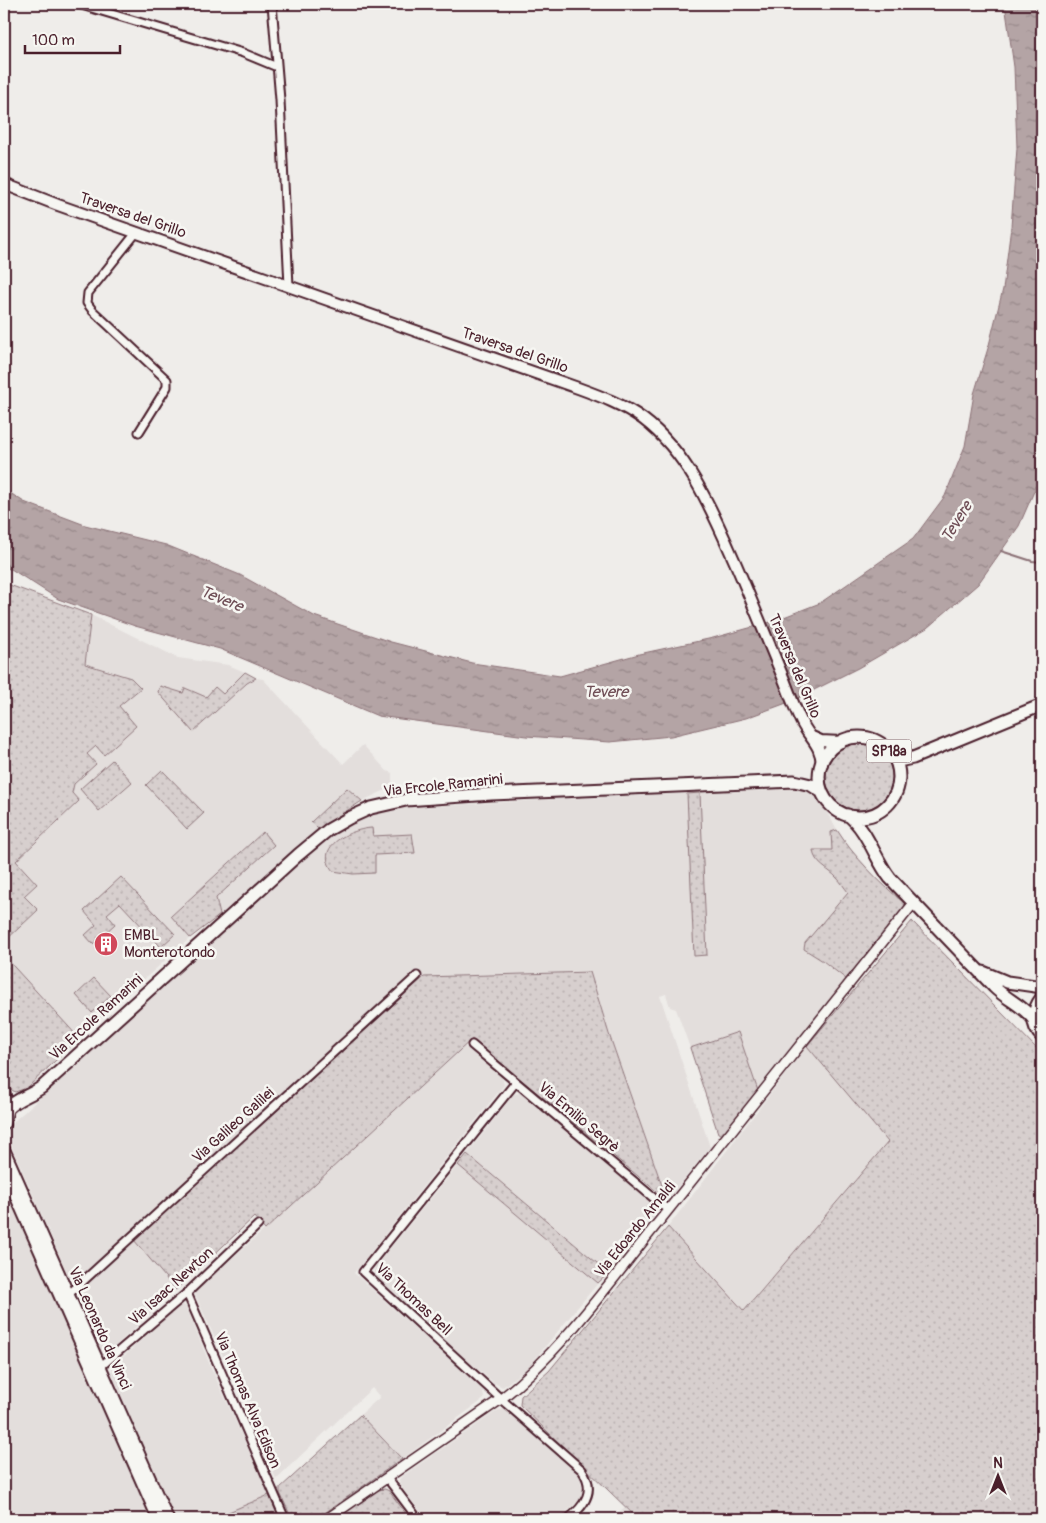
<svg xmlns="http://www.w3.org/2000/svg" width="1046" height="1523" font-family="Pangolin,sans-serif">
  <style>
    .built { fill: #e3dedc }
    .grass { fill: url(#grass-dots); stroke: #90777c }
    .water { fill: url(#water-ripples); stroke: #8a6f74 }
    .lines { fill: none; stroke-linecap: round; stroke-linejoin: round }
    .stream { stroke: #8a6f74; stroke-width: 2 }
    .minor-casing { stroke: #4a1f2b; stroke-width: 11 }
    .tertiary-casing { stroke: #4a1f2b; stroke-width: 12 }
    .secondary-casing { stroke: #4a1f2b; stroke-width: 14 }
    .primary-casing { stroke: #4a1f2b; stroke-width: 15 }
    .minor { stroke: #f6f6f2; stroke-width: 7 }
    .tertiary { stroke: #f6f6f2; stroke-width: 9 }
    .secondary { stroke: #f6f6f2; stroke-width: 10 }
    .primary { stroke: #f6f6f2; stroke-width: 11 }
    .labels { text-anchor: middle; stroke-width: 5; stroke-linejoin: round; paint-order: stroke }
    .shield { fill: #f6f6f2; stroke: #7e6067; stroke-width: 1 }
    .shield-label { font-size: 14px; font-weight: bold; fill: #4a1f2b }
    .street-label { font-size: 15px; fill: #4a1f2b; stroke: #f6f6f2 }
    .poi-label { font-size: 15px; fill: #4a1f2b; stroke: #f6f6f2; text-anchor: start }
    .water-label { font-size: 16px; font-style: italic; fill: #6f4e56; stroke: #f6f6f2 }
  </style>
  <defs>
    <pattern id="grass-dots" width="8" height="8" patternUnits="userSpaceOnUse" patternTransform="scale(1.25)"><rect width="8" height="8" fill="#d7cfce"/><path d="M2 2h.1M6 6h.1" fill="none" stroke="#bab1b1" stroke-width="1.8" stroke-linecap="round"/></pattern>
    <pattern id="water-ripples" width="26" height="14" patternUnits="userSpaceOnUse" patternTransform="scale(1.25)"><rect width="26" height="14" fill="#b4a4a5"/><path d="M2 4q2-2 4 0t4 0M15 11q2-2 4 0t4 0" fill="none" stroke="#948587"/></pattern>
  </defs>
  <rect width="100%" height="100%" fill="#efedea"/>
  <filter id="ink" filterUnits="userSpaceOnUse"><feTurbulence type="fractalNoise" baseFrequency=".02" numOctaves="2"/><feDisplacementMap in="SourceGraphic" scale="10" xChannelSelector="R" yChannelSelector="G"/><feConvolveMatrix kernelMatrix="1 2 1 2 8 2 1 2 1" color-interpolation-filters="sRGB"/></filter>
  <g filter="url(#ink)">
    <path class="built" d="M 91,615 L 178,658 L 228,665 L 245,672 L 223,694 L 206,697 L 185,689 L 184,693 L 193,732 L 247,683 L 256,678 L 263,679 L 343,764 L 363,745 L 387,771 L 392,773 L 392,787 L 362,801 L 348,788 L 311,822 L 318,829 L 220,915 L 216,898 L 274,845 L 262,833 L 171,916 L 190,938 L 79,1038 L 4,956 L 4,942 L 37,910 L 24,896 L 37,884 L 16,861 L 79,801 L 72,793 L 74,784 L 95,764 L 87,754 L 96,746 L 104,755 L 115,744 L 119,706 L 141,688 L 131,678 L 83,663 Z
      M 811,788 L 846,843 L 886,888 L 823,962 L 846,979 L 758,1091 L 738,1032 L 690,1048 L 676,1009 L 670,1007 L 666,994 L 660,996 L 710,1147 L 667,1200 L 609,1034 L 589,972 L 424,977 L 417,969 L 75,1281 L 70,1279 L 8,1138 L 7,1131 L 12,1123 L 320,845 L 350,824 L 377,814 L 403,808 L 556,799 Z
      M 464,1046 L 502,1077 L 504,1085 L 354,1273 L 480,1387 L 483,1391 L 484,1399 L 402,1459 L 360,1415 L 380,1397 L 372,1388 L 276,1479 L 246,1407 L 194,1292 L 271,1224 Z
      M 807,1046 L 888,1141 L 744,1311 L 668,1227 Z
      M 520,1093 L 525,1095 L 656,1205 L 657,1211 L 653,1217 L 609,1273 L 467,1154 L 514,1094 Z
      M 458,1165 L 598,1283 L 529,1366 L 503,1387 L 494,1383 L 467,1360 L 376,1277 L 374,1272 L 375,1267 Z
      M 4,1186 L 135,1483 L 153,1519 L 4,1519 Z
      M 134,1240 L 176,1290 L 102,1358 L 79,1305 L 76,1294 Z
      M 180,1305 L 184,1305 L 187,1308 L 210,1365 L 269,1495 L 212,1519 L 174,1519 L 112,1373 L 112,1368 L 114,1365 Z
      M 505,1409 L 576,1472 L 580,1477 L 583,1490 L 580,1499 L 559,1519 L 426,1519 L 400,1485 L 399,1480 L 401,1477 L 498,1410 Z
      M 625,1507 L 638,1519 L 613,1519 L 612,1518 Z"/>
    <path class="grass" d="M 4,583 L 91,615 L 85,664 L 131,678 L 141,688 L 119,706 L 136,726 L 104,755 L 96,746 L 87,754 L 96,764 L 74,784 L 72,793 L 79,801 L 16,861 L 37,884 L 24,896 L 38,910 L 4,942 Z
      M 245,672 L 256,678 L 247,683 L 193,732 L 158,692 L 160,686 L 183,693 L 185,688 L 206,697 L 215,687 L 223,694 Z
      M826 777a33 33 0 1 1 66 0a33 33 0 1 1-66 0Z
      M 112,760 L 132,782 L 99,811 L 80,789 Z
      M 162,770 L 204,813 L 187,829 L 146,785 Z
      M 347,788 L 362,801 L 318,829 L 311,822 Z
      M 700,793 L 707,955 L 694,956 L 687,794 Z
      M 372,828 L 373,836 L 412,834 L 415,853 L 375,855 L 375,873 L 353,874 L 333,871 C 313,846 351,829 372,828 Z
      M 837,830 C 854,857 879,882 904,903 L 905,908 L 846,979 L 823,961 L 804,949 L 805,943 L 848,892 C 844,887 841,882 837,878 C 829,869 814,864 813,850 L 832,850 L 831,832 Z
      M 263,832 L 274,845 L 216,898 L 220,915 L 190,938 L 171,916 Z
      M 121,877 L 175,934 L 161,947 L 120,903 L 107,914 L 115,924 L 93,944 L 85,935 L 96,925 L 84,911 Z
      M 912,921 L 1042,1054 L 1042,1519 L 638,1519 L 520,1405 L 521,1396 L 549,1371 L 668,1227 L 744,1311 L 888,1142 L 807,1046 Z
      M 4,956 L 79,1038 L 27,1088 L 15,1092 L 9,1088 L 4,1081 Z
      M 590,972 L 609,1034 L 667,1200 L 472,1039 L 265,1230 L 254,1217 L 176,1290 L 134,1240 L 424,977 Z
      M 94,978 L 111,996 L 92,1013 L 76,995 Z
      M 738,1032 L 758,1091 L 724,1135 L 718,1133 L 690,1048 Z
      M 467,1154 L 609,1273 L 598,1283 L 458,1165 Z
      M 360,1415 L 402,1459 L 316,1519 L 292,1519 L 280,1493 L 280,1488 Z
      M 385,1489 L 389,1491 L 410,1519 L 335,1519 L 378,1490 Z
      M 269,1495 L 279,1519 L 212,1519 Z"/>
    <path class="water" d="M 1005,4 L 1042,4 L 1042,473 L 1019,526 L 978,584 L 927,628 L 858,668 L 792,701 L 746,718 L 671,736 L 610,742 L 526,736 L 378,716 L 220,649 L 135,626 L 58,599 L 11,569 L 4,568 L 4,489 L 24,502 L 85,525 L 166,545 L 240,575 L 314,616 L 391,642 L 472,663 L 560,676 L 639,654 L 713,638 L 771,622 L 820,603 L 913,539 L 945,496 L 965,446 L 974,394 L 989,345 L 1003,289 L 1011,227 L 1017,148 L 1014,67 Z"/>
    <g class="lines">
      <path class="stream" d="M 1001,551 L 1032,561 L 1042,562"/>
      <g class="minor-casing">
        <path id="minor" d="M 78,4 L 243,53 L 277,67
          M 272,4 L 280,100 L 289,286
          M 136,233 L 88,293 L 87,303 L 93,311 L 167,380 L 167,387 L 139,432
          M 472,1045 L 668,1210
          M 516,1082 L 363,1272 L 501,1399 L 582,1470 C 596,1490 585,1506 568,1519
          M 187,1293 L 285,1519
          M 69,1294 L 417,976
          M 100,1367 L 187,1293 L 258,1225
          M 387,1478 L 418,1519"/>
      </g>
      <g class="tertiary-casing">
        <path id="tertiary" d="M 327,1519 L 501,1399 C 563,1350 611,1280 661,1219 C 746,1114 830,1009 913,904"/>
      </g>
      <g class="secondary-casing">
        <path id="secondary" d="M 4,184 L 58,205 L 578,388 C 600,396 624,405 643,419 C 688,453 712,510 734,560 C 752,601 768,642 785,682 C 790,695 795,709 801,721 C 809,738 821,744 822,764
          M 812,737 L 821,741 L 841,742
          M 4,1149 L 168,1519
          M 4,1170 L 158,1519"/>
      </g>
      <g class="primary-casing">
        <path id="primary" d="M819 777a40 40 0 1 1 80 0a40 40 0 1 1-80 0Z
          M 894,758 L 903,760 L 913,758 L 1042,705
          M 848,815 C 868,831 875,859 890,878 L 994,987 C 1007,1000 1023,1005 1034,1020
          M 983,972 L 1007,982 L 1042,987
          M 1042,997 C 1032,1010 1030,1025 1042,1037
          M 4,1093 L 7,1109 L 4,1123
          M 7,1109 C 17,1098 30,1096 42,1087 L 298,855 L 328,830 L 349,818 L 371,808 L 406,800 L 491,794 L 794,781 L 811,785 L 822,792"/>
      </g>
      <use href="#minor" class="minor"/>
      <use href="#tertiary" class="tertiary"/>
      <use href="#secondary" class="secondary"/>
      <use href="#primary" class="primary"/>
    </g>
  </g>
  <defs>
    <g id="building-disc" transform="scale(1.25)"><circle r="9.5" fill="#d1495b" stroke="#f6f6f2"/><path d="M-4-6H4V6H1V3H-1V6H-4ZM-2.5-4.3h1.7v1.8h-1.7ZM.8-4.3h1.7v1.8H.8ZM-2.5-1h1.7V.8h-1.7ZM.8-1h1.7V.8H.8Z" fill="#fff"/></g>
  </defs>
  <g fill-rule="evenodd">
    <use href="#building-disc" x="106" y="944"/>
  </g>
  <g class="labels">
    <rect class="shield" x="866.5" y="739.5" width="45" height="23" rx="4"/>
    <g class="shield-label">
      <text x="889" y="756">SP18a</text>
    </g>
    <g class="street-label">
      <text transform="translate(133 215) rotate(19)" y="5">Traversa del Grillo</text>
      <text transform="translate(515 350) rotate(19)" y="5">Traversa del Grillo</text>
      <text transform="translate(795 666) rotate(67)" y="5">Traversa del Grillo</text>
      <text transform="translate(443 785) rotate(-6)" y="5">Via Ercole Ramarini</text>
      <text transform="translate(96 1017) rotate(-42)" y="5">Via Ercole Ramarini</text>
      <text transform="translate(579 1117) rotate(40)" y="5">Via Emilio Segrè</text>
      <text transform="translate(233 1125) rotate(-42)" y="5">Via Galileo Galilei</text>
      <text transform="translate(635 1229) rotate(-51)" y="5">Via Edoardo Amaldi</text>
      <text transform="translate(171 1286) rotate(-42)" y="5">Via Isaac Newton</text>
      <text transform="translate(414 1299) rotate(43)" y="5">Via Thomas Bell</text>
      <text transform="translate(100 1328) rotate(66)" y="5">Via Leonardo da Vinci</text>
      <text transform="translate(248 1400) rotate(67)" y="5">Via Thomas Alva Edison</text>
    </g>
    <g class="poi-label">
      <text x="124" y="940">EMBL<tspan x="124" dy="17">Monterotondo</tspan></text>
    </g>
    <g class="water-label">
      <text transform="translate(956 521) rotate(-58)" y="6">Tevere</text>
      <text transform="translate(222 598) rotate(22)" y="6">Tevere</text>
      <text x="606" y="697">Tevere</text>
    </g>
  </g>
  <rect width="1046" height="1523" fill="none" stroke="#f6f6f2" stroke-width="20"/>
  <rect x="10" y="10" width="1026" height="1503" fill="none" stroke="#4a1f2b" stroke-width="2" filter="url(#ink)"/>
  <g transform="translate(998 1476)" stroke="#f6f6f2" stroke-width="4" paint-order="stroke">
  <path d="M0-4L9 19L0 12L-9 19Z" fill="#4a1f2b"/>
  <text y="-8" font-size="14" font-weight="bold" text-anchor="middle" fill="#4a1f2b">N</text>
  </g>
  <path d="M25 45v8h95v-8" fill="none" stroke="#4a1f2b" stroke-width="2.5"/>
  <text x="32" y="45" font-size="15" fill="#4a1f2b" stroke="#f6f6f2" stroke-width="4" paint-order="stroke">100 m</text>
</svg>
